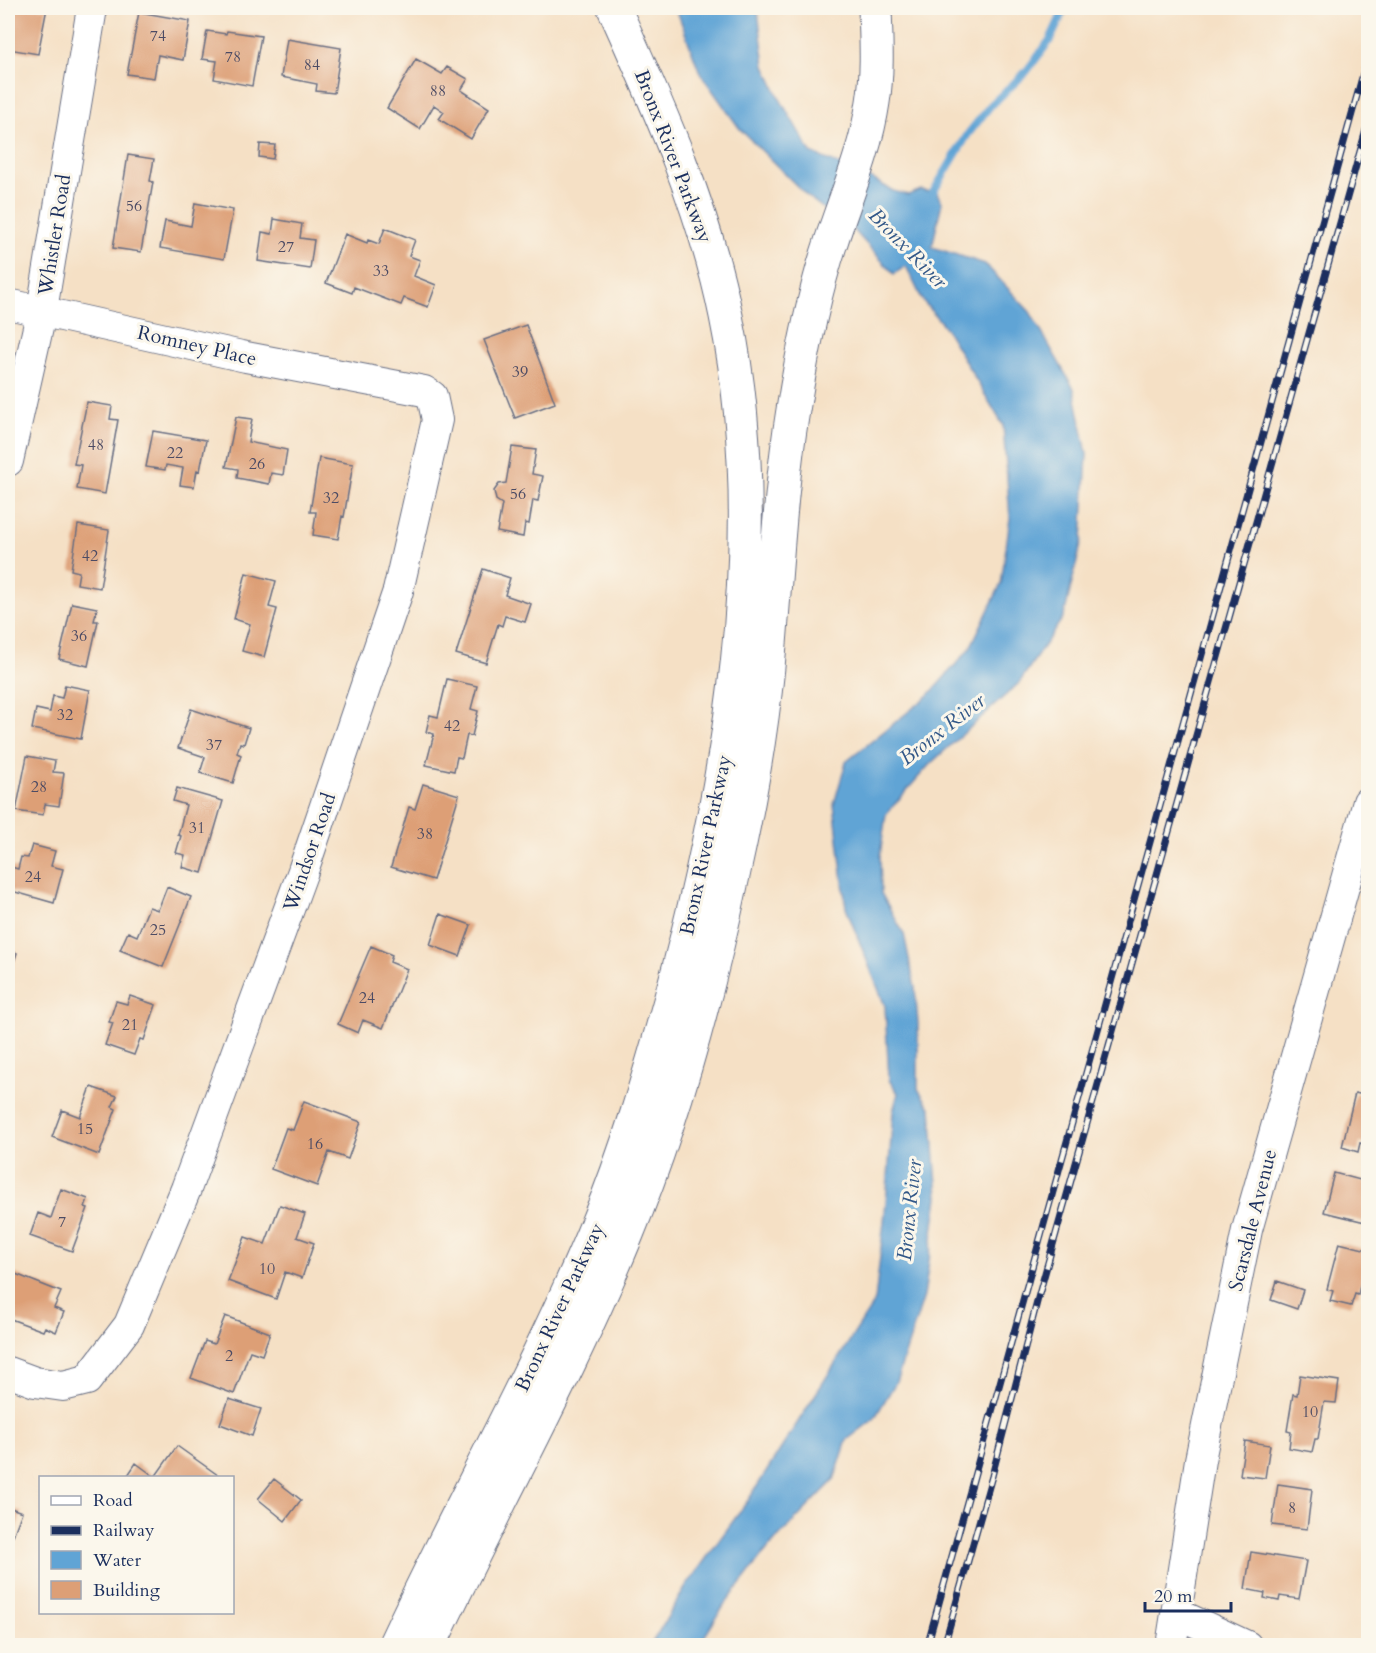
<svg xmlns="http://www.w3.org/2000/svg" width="1376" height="1653" font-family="Cardo,serif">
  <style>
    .water { fill: #60a4d5; stroke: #3e6a9a; stroke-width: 1.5 }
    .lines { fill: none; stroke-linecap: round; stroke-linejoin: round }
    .stream { stroke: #60a4d5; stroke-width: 8 }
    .building { fill: #dd9f76 }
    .minor-casing { stroke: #676d82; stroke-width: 32 }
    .highway-casing { stroke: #676d82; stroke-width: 35 }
    .minor { stroke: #fff; stroke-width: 30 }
    .highway { stroke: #fff; stroke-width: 33 }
    .rail-casing { stroke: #1b2f5e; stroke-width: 7 }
    .rail { stroke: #fbf7ec; stroke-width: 4.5; stroke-dasharray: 14; stroke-linecap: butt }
    .labels { text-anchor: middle; stroke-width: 6; stroke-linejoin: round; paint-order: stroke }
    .number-label { font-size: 16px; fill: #4c4b64 }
    .street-label { font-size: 20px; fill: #1b2f5e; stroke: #fbf7ec }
    .water-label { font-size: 21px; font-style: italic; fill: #335888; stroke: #fbf7ec }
  </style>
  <rect width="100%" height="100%" fill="#fbf7ec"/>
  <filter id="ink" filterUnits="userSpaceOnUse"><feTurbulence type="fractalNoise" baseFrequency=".0167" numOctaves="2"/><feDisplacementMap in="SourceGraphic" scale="12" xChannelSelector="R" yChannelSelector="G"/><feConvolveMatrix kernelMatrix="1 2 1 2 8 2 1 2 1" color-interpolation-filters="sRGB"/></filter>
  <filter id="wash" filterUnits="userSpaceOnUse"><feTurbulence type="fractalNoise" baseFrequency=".008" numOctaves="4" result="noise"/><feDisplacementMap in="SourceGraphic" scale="24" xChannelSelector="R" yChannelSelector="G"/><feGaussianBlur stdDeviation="1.35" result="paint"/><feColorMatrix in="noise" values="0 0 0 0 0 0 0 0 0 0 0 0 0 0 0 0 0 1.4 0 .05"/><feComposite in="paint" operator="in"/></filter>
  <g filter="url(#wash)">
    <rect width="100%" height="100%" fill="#f5e0c5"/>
    <path class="water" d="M 676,8 L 756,8 L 758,12 L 765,66 L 780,99 L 811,153 L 869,177 L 893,191 L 908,195 L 921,190 L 937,193 L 942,202 L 932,247 L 985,264 L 1030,312 L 1074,389 L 1087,454 L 1082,540 L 1064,616 L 1019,683 L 930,764 L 886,814 L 880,856 L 881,893 L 904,934 L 915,988 L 918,1024 L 918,1089 L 931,1109 L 938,1197 L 924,1296 L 896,1382 L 874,1419 L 847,1440 L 834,1480 L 769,1547 L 727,1601 L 699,1645 L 650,1646 L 687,1585 L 749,1499 L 875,1301 L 886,1203 L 893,1112 L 898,1093 L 889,1080 L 885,1006 L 846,908 L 834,804 L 846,762 L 929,695 L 970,648 L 1001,584 L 1010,518 L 1003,425 L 944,326 L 923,301 L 906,266 L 894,274 L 851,227 L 824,209 L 807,196 L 740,129 L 700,73 Z"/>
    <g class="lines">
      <path class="stream" d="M 929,199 L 968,134 L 990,106 L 1026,72 L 1050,40 L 1065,8"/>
    </g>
    <g id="blocks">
      <path class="building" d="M 8,8 L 47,8 L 38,54 L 8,49 L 11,27 L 8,26 Z
        M 139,12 L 190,21 L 183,60 L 158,55 L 154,78 L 127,74 Z
        M 207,31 L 226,34 L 227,31 L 261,36 L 252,86 L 214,79 L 217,61 L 202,59 Z
        M 287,39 L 341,48 L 334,93 L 316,91 L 317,84 L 281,77 Z
        M 416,59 L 442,74 L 447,67 L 468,79 L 461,90 L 489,108 L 471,139 L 439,119 L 444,112 L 434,105 L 420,129 L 387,108 Z
        M 260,144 L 275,145 L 273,159 L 259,157 Z
        M 128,155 L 154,159 L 150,181 L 153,182 L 141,252 L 113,248 Z
        M 195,203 L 233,210 L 224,259 L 160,248 L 165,221 L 191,226 Z
        M 274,219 L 302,224 L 300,238 L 314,240 L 310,269 L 258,261 L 262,232 L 272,234 Z
        M 385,228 L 415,240 L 409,256 L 420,260 L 414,276 L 436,285 L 428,307 L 404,298 L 401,305 L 354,287 L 352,293 L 326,283 L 345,234 L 367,243 L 368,240 L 379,244 Z
        M 526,325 L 555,403 L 515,418 L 484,340 Z
        M 87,402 L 112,406 L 110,419 L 118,420 L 105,494 L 77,489 L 81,465 L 74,464 Z
        M 236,417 L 252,419 L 248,442 L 287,450 L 283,475 L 271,473 L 269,484 L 237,478 L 238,469 L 226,467 Z
        M 153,431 L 206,440 L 200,471 L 197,470 L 194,487 L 180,485 L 183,468 L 166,465 L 165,470 L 146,467 Z
        M 512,447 L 536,450 L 532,474 L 543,476 L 538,501 L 533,500 L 529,524 L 525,523 L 523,537 L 497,532 L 502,504 L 496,500 L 494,491 L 499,484 L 506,483 Z
        M 319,458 L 353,464 L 344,517 L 342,516 L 338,539 L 313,535 L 316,512 L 310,512 Z
        M 78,525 L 109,530 L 100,588 L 77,584 L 79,572 L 71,570 Z
        M 483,569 L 510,578 L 505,595 L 531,604 L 525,622 L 505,616 L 502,626 L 498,624 L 486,663 L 456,654 Z
        M 246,573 L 276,581 L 269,607 L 277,609 L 264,657 L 242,651 L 250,624 L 234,619 Z
        M 72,603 L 97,608 L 94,621 L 98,621 L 88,666 L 59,659 Z
        M 447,679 L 477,686 L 471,709 L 478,711 L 472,736 L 467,735 L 462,758 L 457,757 L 454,771 L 426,765 L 434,734 L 426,732 L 430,715 L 438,717 Z
        M 65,685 L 90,690 L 81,739 L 32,729 L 36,709 L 50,712 L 53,696 L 62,698 Z
        M 191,709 L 249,728 L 244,744 L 240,743 L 237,753 L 241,755 L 233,783 L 200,773 L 205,757 L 178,748 Z
        M 27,756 L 55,761 L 53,772 L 64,773 L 59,806 L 45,804 L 43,815 L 16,811 Z
        M 423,784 L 459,795 L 433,880 L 391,867 L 409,807 L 415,809 Z
        M 177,788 L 223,801 L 202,873 L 182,867 L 185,855 L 176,853 L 181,836 L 178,835 L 186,805 L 173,801 Z
        M 32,845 L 55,851 L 51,866 L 63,869 L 54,903 L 8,890 L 8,866 L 18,869 L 21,857 L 28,858 Z
        M 167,887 L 191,897 L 163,967 L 120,950 L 128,932 L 137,936 L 149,907 L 158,910 Z
        M 440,914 L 471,925 L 460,956 L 430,945 Z
        M 371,946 L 392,955 L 390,962 L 407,969 L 383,1028 L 363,1020 L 358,1033 L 338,1024 Z
        M 8,950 L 17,953 L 10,974 L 8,973 Z
        M 130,996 L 156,1005 L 144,1040 L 140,1039 L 134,1055 L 105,1045 L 113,1023 L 109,1022 L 116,1001 L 127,1004 Z
        M 91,1087 L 117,1096 L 112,1107 L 116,1109 L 99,1155 L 52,1137 L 62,1110 L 80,1117 Z
        M 1355,1093 L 1368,1096 L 1368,1145 L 1360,1143 L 1358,1152 L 1342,1147 Z
        M 304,1101 L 361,1122 L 348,1159 L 329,1152 L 317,1186 L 271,1169 L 286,1128 L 293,1130 Z
        M 1334,1173 L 1368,1182 L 1368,1208 L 1365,1222 L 1324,1212 Z
        M 61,1189 L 88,1199 L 85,1207 L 88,1208 L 72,1251 L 30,1236 L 38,1213 L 51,1218 Z
        M 280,1205 L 305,1214 L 297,1237 L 314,1243 L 302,1278 L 285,1272 L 276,1299 L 228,1281 L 245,1237 L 265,1244 Z
        M 1339,1243 L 1368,1250 L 1358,1295 L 1355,1294 L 1351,1306 L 1330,1301 L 1333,1291 L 1327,1289 Z
        M 8,1271 L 61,1292 L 54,1308 L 64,1312 L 56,1332 L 45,1327 L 43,1331 L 8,1318 L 10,1313 L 8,1312 Z
        M 1277,1281 L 1303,1290 L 1297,1309 L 1271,1300 Z
        M 225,1316 L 270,1333 L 262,1355 L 250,1351 L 234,1394 L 191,1378 L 205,1341 L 214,1344 Z
        M 1300,1375 L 1339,1381 L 1336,1403 L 1324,1402 L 1318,1439 L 1315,1439 L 1312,1452 L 1289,1448 L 1291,1432 L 1287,1431 L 1293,1394 L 1297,1395 Z
        M 229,1399 L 261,1409 L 252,1436 L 220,1424 Z
        M 1245,1441 L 1270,1445 L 1265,1478 L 1240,1475 Z
        M 177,1446 L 222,1478 L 126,1478 L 136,1463 L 155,1477 Z
        M 274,1479 L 301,1500 L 285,1521 L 258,1499 Z
        M 1278,1484 L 1312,1489 L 1307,1529 L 1272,1525 Z
        M 8,1507 L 22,1512 L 8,1549 Z
        M 1251,1552 L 1306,1561 L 1299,1599 L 1280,1596 L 1279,1601 L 1264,1598 L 1265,1593 L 1245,1589 Z"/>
    </g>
  </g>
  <g filter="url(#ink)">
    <use href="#blocks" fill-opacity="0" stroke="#676d82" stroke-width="1.5"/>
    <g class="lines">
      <g class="minor-casing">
        <path id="minor" d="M 8,304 L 246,357 L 424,391 L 432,396 L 437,420 L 398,591 L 303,871 L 186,1189 L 129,1325 L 87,1380 L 63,1386 L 35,1382 L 8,1372
          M 8,461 L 42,310 L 92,8
          M 1178,1614 L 1247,1646
          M 1171,1646 L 1200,1460 L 1247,1230 L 1368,802"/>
      </g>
      <g class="highway-casing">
        <path id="highway" d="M 394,1646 C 460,1504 538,1368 597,1224 C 627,1152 649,1076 670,1001 C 729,786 772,538 726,316 C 704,207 659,108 614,8
          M 429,1646 C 494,1508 569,1375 627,1234 C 675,1118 708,994 734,871 C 749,804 761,736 768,667 C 776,581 779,495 793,410 C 802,354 813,296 831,242 C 846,196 866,150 873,102 C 878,71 876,39 875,8"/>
      </g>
      <use href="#minor" class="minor"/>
      <use href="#highway" class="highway"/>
      <g class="rail-casing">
        <path id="rail" d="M 927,1646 L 1368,56
          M 944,1646 L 992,1476 L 1038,1298 L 1368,123"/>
      </g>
      <use href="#rail" class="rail"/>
    </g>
  </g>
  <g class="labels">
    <g class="number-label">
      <text x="158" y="41">74</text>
      <text x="233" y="62">78</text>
      <text x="312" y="70">84</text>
      <text x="438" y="96">88</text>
      <text x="134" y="211">56</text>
      <text x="286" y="252">27</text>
      <text x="381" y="276">33</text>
      <text x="520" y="377">39</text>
      <text x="96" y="450">48</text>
      <text x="175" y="458">22</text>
      <text x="257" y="469">26</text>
      <text x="518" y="499">56</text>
      <text x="331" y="503">32</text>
      <text x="90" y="561">42</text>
      <text x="79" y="641">36</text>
      <text x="65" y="720">32</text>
      <text x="452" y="731">42</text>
      <text x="214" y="750">37</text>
      <text x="39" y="792">28</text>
      <text x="197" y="833">31</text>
      <text x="425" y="839">38</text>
      <text x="33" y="882">24</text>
      <text x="158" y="935">25</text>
      <text x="367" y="1003">24</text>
      <text x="130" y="1030">21</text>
      <text x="85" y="1134">15</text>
      <text x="315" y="1149">16</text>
      <text x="62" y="1227">7</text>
      <text x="267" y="1274">10</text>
      <text x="229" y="1361">2</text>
      <text x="1310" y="1417">10</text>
      <text x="1292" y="1513">8</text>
    </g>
    <g class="street-label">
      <text transform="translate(674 156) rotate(69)" y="7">Bronx River Parkway</text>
      <text transform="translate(54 235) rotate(-81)" y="7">Whistler Road</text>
      <text transform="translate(197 345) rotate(13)" y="7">Romney Place</text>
      <text transform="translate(705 845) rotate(-78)" y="7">Bronx River Parkway</text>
      <text transform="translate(309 852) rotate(-71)" y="7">Windsor Road</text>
      <text transform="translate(1252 1220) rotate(-76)" y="7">Scarsdale Avenue</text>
      <text transform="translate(559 1307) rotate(-65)" y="7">Bronx River Parkway</text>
    </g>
    <g class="water-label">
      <text transform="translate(908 248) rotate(46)" y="7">Bronx River</text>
      <text transform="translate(942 729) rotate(-38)" y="7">Bronx River</text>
      <text transform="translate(909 1210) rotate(-84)" y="7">Bronx River</text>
    </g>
  </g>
  <rect width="1376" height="1653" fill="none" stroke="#fbf7ec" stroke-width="30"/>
  <rect x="39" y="1476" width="195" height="138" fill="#fbf7ec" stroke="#a1a7b3" stroke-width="1.5"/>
  <rect x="51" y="1496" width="30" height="9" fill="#ffffff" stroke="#a1a7b3" stroke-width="1.5"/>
  <text x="93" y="1506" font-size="18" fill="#1b2f5e">Road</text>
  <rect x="51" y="1526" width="30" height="9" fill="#1b2f5e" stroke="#a1a7b3" stroke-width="1.5"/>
  <text x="93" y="1536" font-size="18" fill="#1b2f5e">Railway</text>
  <rect x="51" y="1551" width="30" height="18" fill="#60a4d5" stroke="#a1a7b3" stroke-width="1.5"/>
  <text x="93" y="1566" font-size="18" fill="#1b2f5e">Water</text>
  <rect x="51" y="1581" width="30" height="18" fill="#dd9f76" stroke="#a1a7b3" stroke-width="1.5"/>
  <text x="93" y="1596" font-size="18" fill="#1b2f5e">Building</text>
  <path d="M1145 1602v9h86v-9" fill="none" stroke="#1b2f5e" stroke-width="3"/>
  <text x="1154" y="1602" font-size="18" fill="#1b2f5e" stroke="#fbf7ec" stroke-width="4.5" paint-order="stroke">20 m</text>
</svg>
